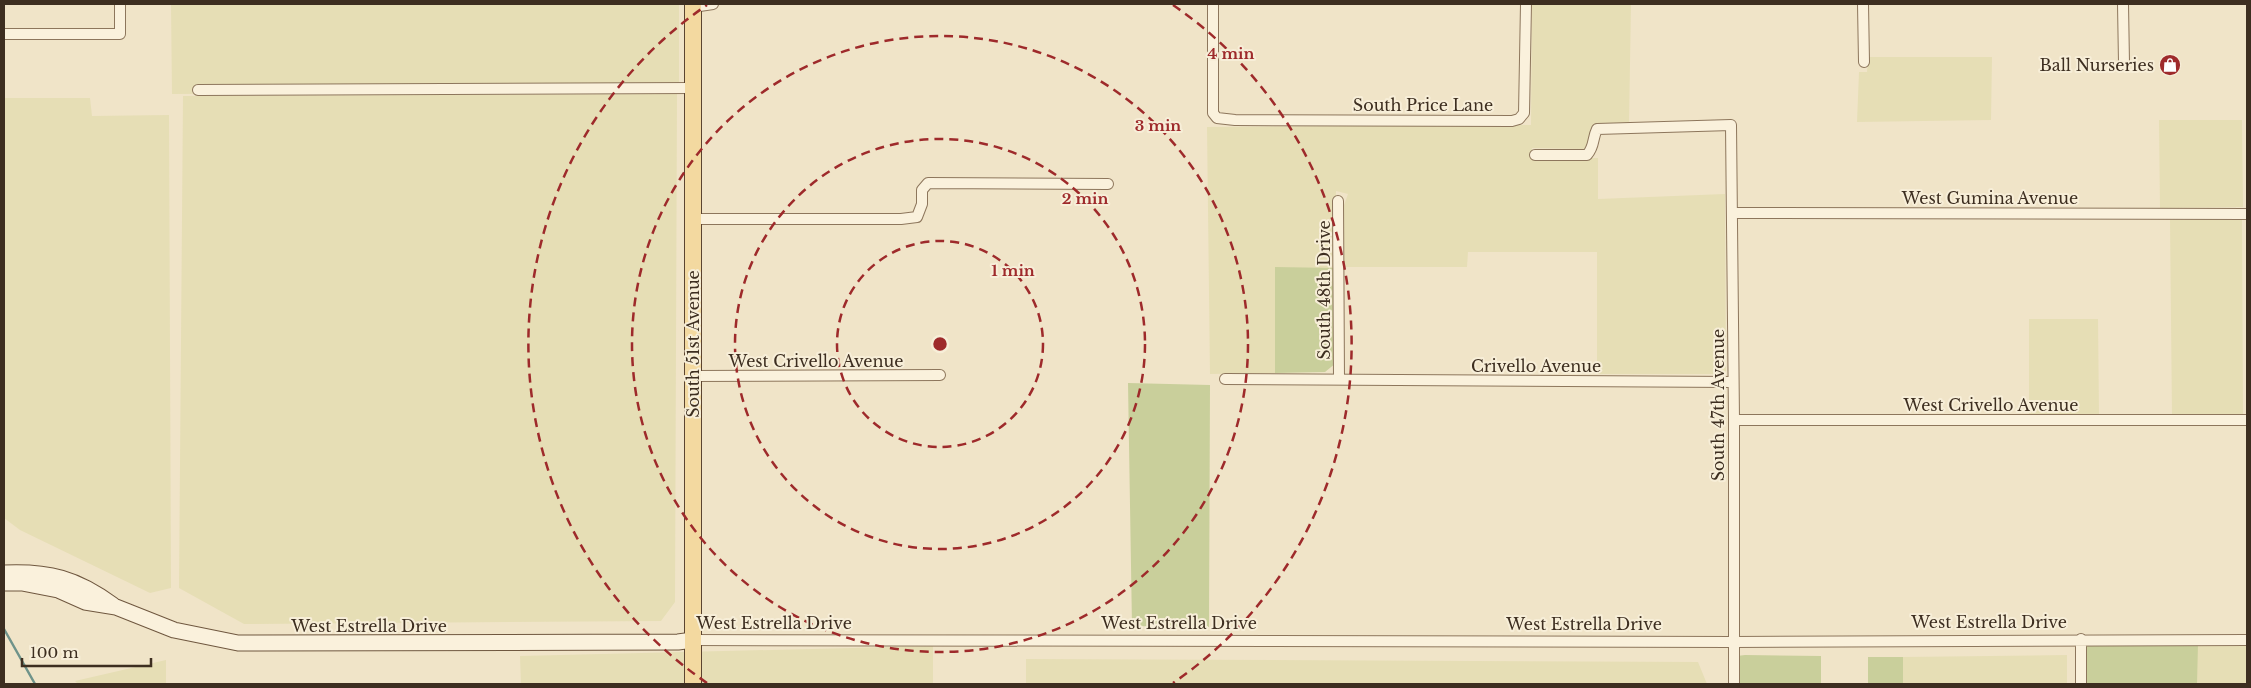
<svg xmlns="http://www.w3.org/2000/svg" width="2251" height="688" font-family="'Libre Baskerville',serif">
  <style>
    .farmland { fill: #e6deb5 }
    .green { fill: #c9cf9b }
    .lines { fill: none; stroke-linecap: round; stroke-linejoin: round }
    .stream { stroke: #6f938a; stroke-width: 2.5 }
    .minor-casing { stroke: #8d765c; stroke-width: 12 }
    .secondary-casing { stroke: #6f573f; stroke-width: 17 }
    .primary-casing { stroke: #5b4430; stroke-width: 18 }
    .minor { stroke: #faf1dc; stroke-width: 10 }
    .secondary { stroke: #faf1dc; stroke-width: 15 }
    .primary { stroke: #f3d9a0; stroke-width: 16 }
    .ring { fill: none; stroke: #9e2a2b; stroke-width: 2.5; stroke-dasharray: 9 6 }
    .labels { text-anchor: middle; stroke-width: 4; stroke-linejoin: round; paint-order: stroke }
    .poi-label { font-size: 16px; fill: #3d2e20; stroke: #f7eed8; text-anchor: end }
    .street-label { font-size: 16px; fill: #3d2e20; stroke: #f7eed8 }
    .centre { fill: #9e2a2b; stroke: #f7eed8; stroke-width: 2.5 }
    .ring-label { font-size: 15px; text-anchor: middle; font-weight: bold; fill: #9e2a2b; stroke: #f7eed8; stroke-width: 4; stroke-linejoin: round; paint-order: stroke }
  </style>
  <rect width="100%" height="100%" fill="#f0e4c8"/>
  <path class="farmland" d="M 171,4 L 679,4 L 679,91 L 172,94 Z
    M 1532,4 L 1631,4 L 1629,123 L 1597,124 L 1592,130 L 1591,143 L 1585,149 L 1532,148 L 1532,158 L 1598,158 L 1598,199 L 1725,194 L 1726,374 L 1597,374 L 1597,252 L 1468,252 L 1467,267 L 1343,267 L 1343,208 L 1348,194 L 1336,191 L 1335,268 L 1275,268 L 1275,373 L 1210,374 L 1207,127 L 1531,125 Z
    M 1868,57 L 1992,57 L 1991,120 L 1857,122 L 1859,72 L 1867,72 Z
    M 677,94 L 675,602 L 661,621 L 244,624 L 179,588 L 183,96 Z
    M 4,98 L 90,98 L 92,116 L 169,115 L 171,588 L 150,593 L 20,530 L 4,518 Z
    M 2159,120 L 2242,120 L 2243,207 L 2160,208 Z
    M 2242,219 L 2243,414 L 2172,415 L 2170,220 Z
    M 2029,319 L 2098,319 L 2099,416 L 2029,416 Z
    M 2247,644 L 2247,684 L 2141,684 L 2141,645 Z
    M 933,646 L 933,684 L 521,684 L 520,656 Z
    M 2067,655 L 2067,684 L 1903,684 L 1903,657 Z
    M 1026,659 L 1698,662 L 1707,684 L 1026,684 Z
    M 166,660 L 166,684 L 78,684 L 75,681 Z"/>
  <path class="green" d="M 1275,267 L 1335,268 L 1336,363 L 1325,372 L 1275,373 Z
    M 1128,383 L 1210,385 L 1209,627 L 1132,626 Z
    M 2086,644 L 2198,644 L 2197,684 L 2086,684 Z
    M 1745,655 L 1821,656 L 1821,684 L 1737,684 L 1737,656 Z
    M 1868,657 L 1903,657 L 1903,684 L 1868,684 Z"/>
  <g class="lines">
    <path class="stream" d="M 4,629 L 35,684"/>
    <g class="minor-casing">
      <path id="minor" d="M 1213,4 L 1213,113 L 1217,118 L 1235,120 L 1512,121 L 1519,119 L 1524,113 L 1526,4
        M 1863,4 L 1864,62
        M 2123,4 L 2124,63
        M 693,7 L 713,4
        M 4,34 L 120,34 L 120,4
        M 198,90 L 693,88
        M 1535,155 L 1587,155 C 1595,146 1592,139 1597,129 L 1731,125 L 1734,420 L 1734,684
        M 1338,201 L 1339,379
        M 1732,213 L 2247,214
        M 693,219 L 901,219 L 917,217 L 922,204 L 922,190 L 928,183 L 1108,184
        M 693,376 L 940,375
        M 1225,379 L 1733,382
        M 1734,420 L 2247,420
        M 693,640 L 1733,642 L 2247,640
        M 2081,684 L 2081,639"/>
    </g>
    <g class="secondary-casing">
      <path id="secondary" d="M 4,573 C 49,571 76,578 113,605
        M 4,583 L 22,583 L 58,590 L 85,602 L 116,607 L 174,630 L 238,643 L 678,642 L 693,640"/>
    </g>
    <g class="primary-casing">
      <path id="primary" d="M 693,4 L 693,684"/>
    </g>
    <use href="#minor" class="minor"/>
    <use href="#secondary" class="secondary"/>
    <use href="#primary" class="primary"/>
  </g>
  <g class="ring">
    <circle cx="940" cy="344" r="103"/>
    <circle cx="940" cy="344" r="205"/>
    <circle cx="940" cy="344" r="308"/>
    <path d="M707 683A411 411 0 0 1 707 5M1173 5A411 411 0 0 1 1173 683"/>
  </g>
  <defs>
    <g id="shop-disc" transform="scale(1.125)"><circle r="9.5" fill="#9e2a2b" stroke="#f7eed8"/><path d="M-5-2.5h2.3a2.7 3.5 0 0 1 5.4 0H5L5.5 6h-11ZM-1.5-2.5h3a1.5 2.3 0 0 0-3 0Z" fill="#fff"/></g>
  </defs>
  <g fill-rule="evenodd">
    <use href="#shop-disc" x="2170" y="65"/>
  </g>
  <g class="labels">
    <g class="poi-label">
      <text x="2154" y="71">Ball Nurseries</text>
    </g>
    <g class="street-label">
      <text x="1423" y="111">South Price Lane</text>
      <text x="1990" y="204">West Gumina Avenue</text>
      <text transform="translate(1324 290) rotate(-90)" y="6">South 48th Drive</text>
      <text transform="translate(693 344) rotate(-90)" y="6">South 51st Avenue</text>
      <text x="816" y="367">West Crivello Avenue</text>
      <text x="1536" y="372">Crivello Avenue</text>
      <text transform="translate(1718 405) rotate(-90)" y="6">South 47th Avenue</text>
      <text x="1991" y="411">West Crivello Avenue</text>
      <text x="1989" y="628">West Estrella Drive</text>
      <text x="774" y="629">West Estrella Drive</text>
      <text x="1179" y="629">West Estrella Drive</text>
      <text x="1584" y="630">West Estrella Drive</text>
      <text x="369" y="632">West Estrella Drive</text>
    </g>
  </g>
  <circle cx="940" cy="344" r="8" class="centre"/>
  <g class="ring-label">
    <text x="1231" y="59">4 min</text>
    <text x="1158" y="131">3 min</text>
    <text x="1085" y="204">2 min</text>
    <text x="1013" y="276">1 min</text>
  </g>
  <rect width="2251" height="688" fill="none" stroke="#3d2e20" stroke-width="10"/>
  <path d="M22 658v8h129v-8" fill="none" stroke="#3d2e20" stroke-width="2.5"/>
  <text x="30" y="658" font-size="15" fill="#3d2e20" stroke="#f7eed8" stroke-width="4" paint-order="stroke">100 m</text>
</svg>
